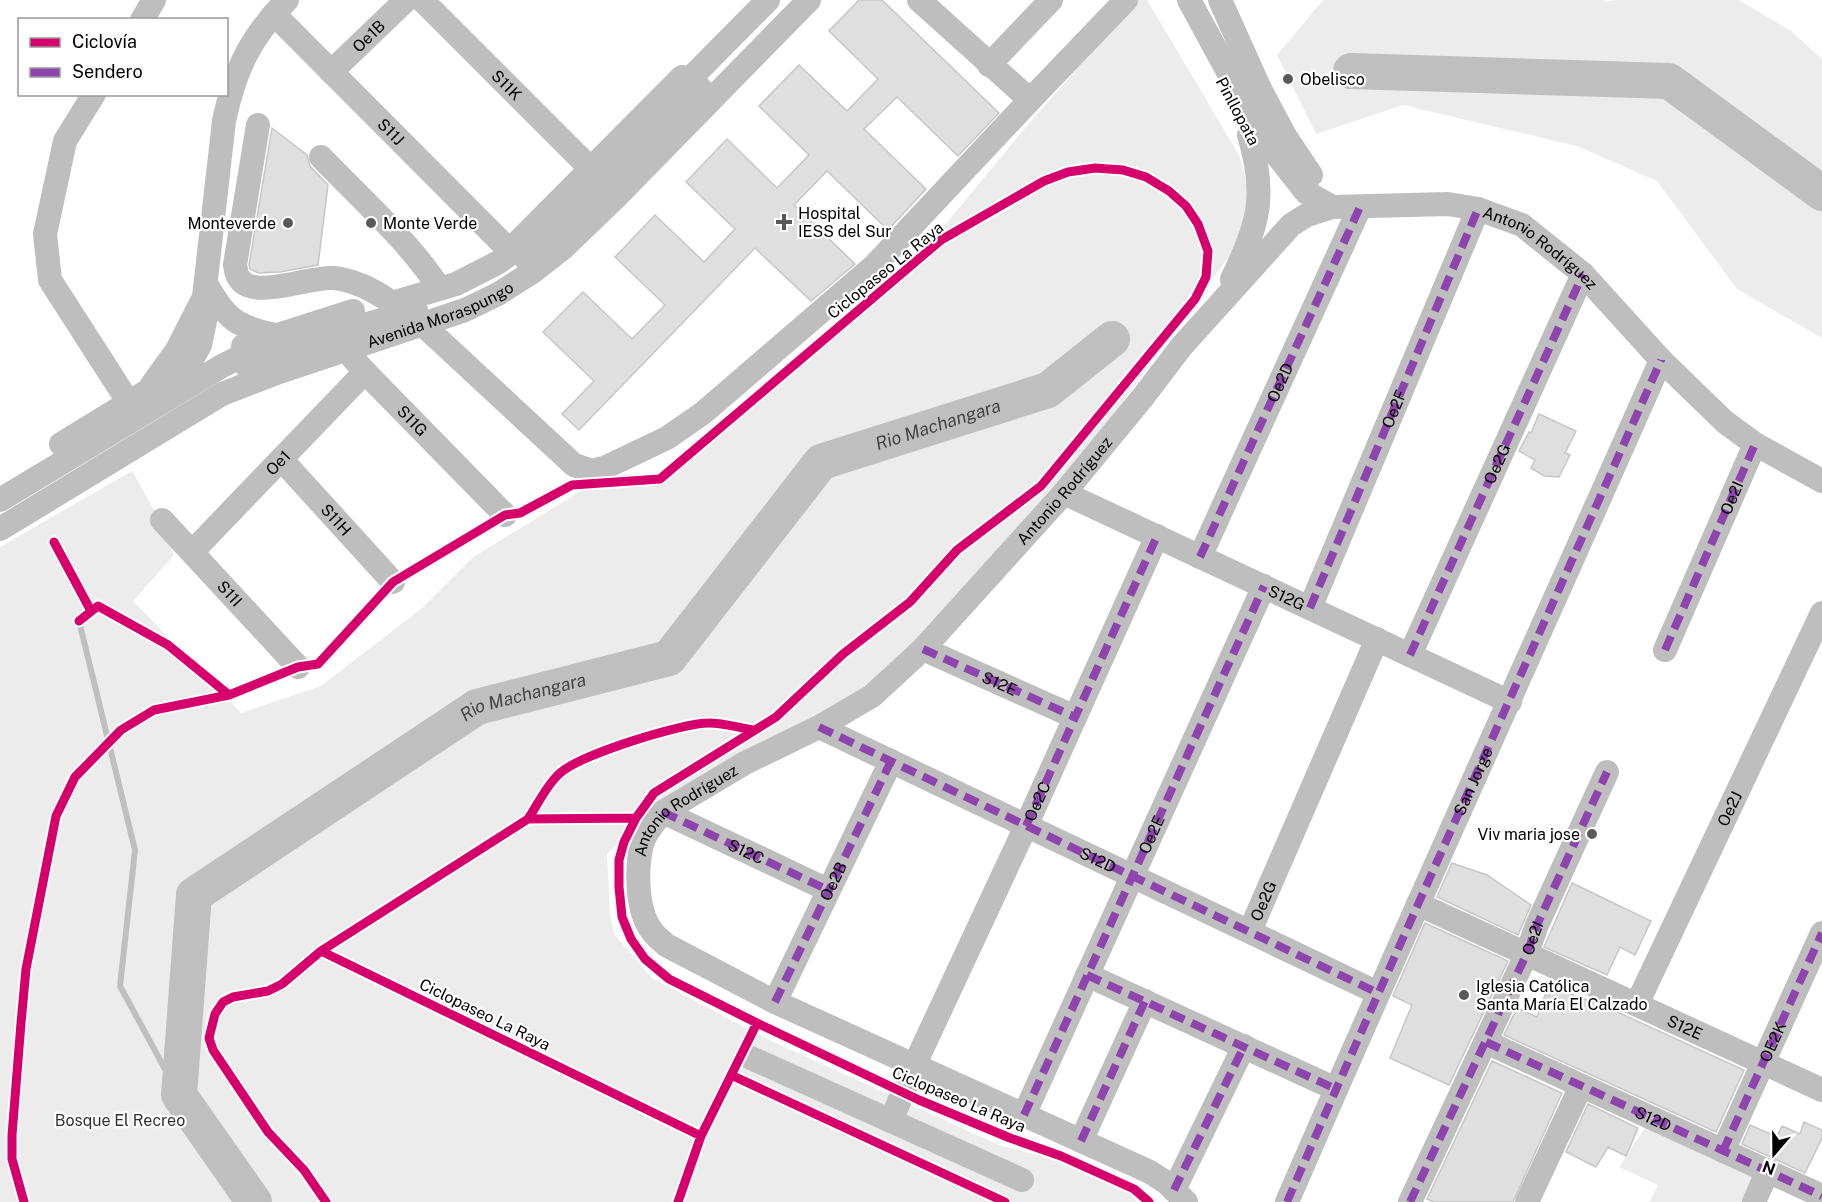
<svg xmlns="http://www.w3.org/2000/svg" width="1822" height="1202" font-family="'Public Sans',sans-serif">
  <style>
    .green { fill: #ececec }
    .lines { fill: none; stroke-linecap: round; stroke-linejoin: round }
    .stream { stroke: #bfbfbf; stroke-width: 6 }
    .river { stroke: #bfbfbf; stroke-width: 36 }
    .building { fill: #dfdfdf; stroke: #c7c7c7; stroke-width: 1.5 }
    .minor { stroke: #bebebe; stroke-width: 24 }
    .quiet { stroke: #8e44ad; stroke-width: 8; stroke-dasharray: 15 8; stroke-linecap: butt }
    .cycleway-casing { stroke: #fff; stroke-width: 13 }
    .cycleway { stroke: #d6006c; stroke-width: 9 }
    .poi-dot { fill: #595959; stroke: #fff; stroke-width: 2 }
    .labels { text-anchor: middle; stroke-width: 4.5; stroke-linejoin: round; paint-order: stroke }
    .street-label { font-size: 16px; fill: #000; stroke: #fff }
    .poi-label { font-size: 16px; fill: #000; stroke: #fff; text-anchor: start }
    .park-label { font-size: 16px; fill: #333; stroke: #fff }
    .water-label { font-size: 18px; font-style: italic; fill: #444; stroke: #fff }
  </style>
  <rect width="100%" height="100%" fill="#fff"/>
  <path class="green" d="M 1138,0 L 1147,0 L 1239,155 L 1252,203 L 1233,251 L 1060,488 L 921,647 L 811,724 L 663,798 L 607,854 L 610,914 L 614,934 L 652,978 L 763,1037 L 999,1145 L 1045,1157 L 1128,1193 L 1138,1202 L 0,1202 L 0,547 L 132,471 L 157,515 L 174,555 L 133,601 L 241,713 L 321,686 L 422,608 L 472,558 L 584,489 L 660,479 L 924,250 L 1031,121 Z
    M 1323,0 L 1604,0 L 1606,2 L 1615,0 L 1739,0 L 1791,31 L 1822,59 L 1822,338 L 1737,289 L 1657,181 L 1577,146 L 1403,105 L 1316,134 L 1277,55 Z
    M 1647,1125 L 1758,1177 L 1746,1202 L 1650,1202 L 1658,1185 L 1619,1167 Z"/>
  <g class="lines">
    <path class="stream" d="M 79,621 L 135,850 L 120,986 L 179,1095"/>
    <g class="river">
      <path d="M 1351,71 L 1669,81 L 1822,193"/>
      <path id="s1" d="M 254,1202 L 179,1095 L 194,895 L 477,707 L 669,658 L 821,462 L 1048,390 L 1112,339"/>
    </g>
  </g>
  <path class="building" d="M 859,0 L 882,0 L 999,113 L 958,156 L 897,97 L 864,129 L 926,189 L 888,230 L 827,171 L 794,205 L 855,264 L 811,301 L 755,248 L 579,430 L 562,414 L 594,381 L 543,332 L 583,292 L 632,339 L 665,305 L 615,257 L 655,215 L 704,262 L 735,229 L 686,182 L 727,139 L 777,188 L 809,155 L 759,106 L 799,65 L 847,111 L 878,79 L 829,31 Z
    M 272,128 L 307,155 L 310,166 L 328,185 L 318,265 L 280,272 L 258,273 L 250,269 L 249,265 Z
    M 1539,414 L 1576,431 L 1565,453 L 1570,455 L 1559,477 L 1544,476 L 1531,468 L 1535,460 L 1519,451 L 1529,432 L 1531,433 Z
    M 1452,863 L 1487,875 L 1531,905 L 1518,935 L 1437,897 Z
    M 1572,883 L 1651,921 L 1635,955 L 1620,947 L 1607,975 L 1544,947 Z
    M 1425,923 L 1508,961 L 1449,1085 L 1390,1058 L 1412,1005 L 1393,996 Z
    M 1552,987 L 1613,1010 L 1744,1070 L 1716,1132 L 1504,1035 L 1517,1008 L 1537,1017 L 1545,995 L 1549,996 Z
    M 1492,1061 L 1562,1093 L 1513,1202 L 1434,1202 L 1427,1199 Z
    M 1588,1104 L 1638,1128 L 1626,1156 L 1608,1147 L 1596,1167 L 1566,1152 Z
    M 1804,1122 L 1822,1130 L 1822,1138 L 1805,1173 L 1742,1144 L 1750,1125 L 1777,1137 L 1782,1126 L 1800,1134 Z"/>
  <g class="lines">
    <g class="minor">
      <path id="s2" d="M 422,0 L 592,170"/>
      <path d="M 919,0 L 1030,100 L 1126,0"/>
      <path d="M 1189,0 L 1265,140 L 1306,192 L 1332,207"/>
      <path d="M 1220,0 L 1260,89 L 1285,136 L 1311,175"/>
      <path id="s3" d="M 274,14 L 510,251"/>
      <path d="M 142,20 L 154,0"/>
      <path d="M 989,65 L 1051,0"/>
      <path id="s4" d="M 331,72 L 406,0"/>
      <path d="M 676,93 L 768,0"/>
      <path d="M 94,94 L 65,141 L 45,234 L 50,280 L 129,403"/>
      <path d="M 258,125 L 235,265 C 236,269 236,275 239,278 C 253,301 310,276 333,278 C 354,280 371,289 388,300"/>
      <path d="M 321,157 C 361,199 406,238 438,286"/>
      <path d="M 518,242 L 682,77"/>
      <path d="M 526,259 L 700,88"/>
      <path d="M 1232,279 C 1259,224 1267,195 1249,135"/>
      <path d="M 207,285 C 226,319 237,327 275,335"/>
      <path d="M 392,303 L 456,284 L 499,262 L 535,235"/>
      <path d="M 422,324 L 574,465 L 592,471 L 604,468 L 667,438 L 703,413 L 875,265 L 1030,100"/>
      <path id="s5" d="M 339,338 L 346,350 L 365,372 L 505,515"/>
      <path d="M 243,346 L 353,311"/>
      <path d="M 247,367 L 336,333 L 416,310"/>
      <path d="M 185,372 L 200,345 L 207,311"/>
      <path d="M 151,386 L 177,350 L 204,297 L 224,121 C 235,69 250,38 287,0"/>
      <path d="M 61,444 L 146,392 L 192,368"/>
      <path id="s6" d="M 281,459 L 393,582"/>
      <path id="s7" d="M 1064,493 L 1510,702"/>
      <path d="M 0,500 L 222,366 L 262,346"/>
      <path id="s8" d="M 162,520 L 298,667"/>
      <path id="s9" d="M 0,529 L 222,394 L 279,372 L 465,310 L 498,294 L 531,273 L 563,248 L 616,197 L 809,0"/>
      <path id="s10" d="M 192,552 L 365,372"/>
      <path d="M 1200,557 L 1360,207"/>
      <path d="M 1310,608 L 1478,209"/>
      <path d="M 923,649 L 1075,717"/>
      <path id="s11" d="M 1665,650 L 1755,444"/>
      <path id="s12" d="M 1410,655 L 1583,274"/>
      <path id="s13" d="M 819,727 L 1378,993"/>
      <path id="s14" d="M 663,812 L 828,890"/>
      <path id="s15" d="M 1418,904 L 1822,1090"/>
      <path id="s16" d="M 1250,931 L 1377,639"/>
      <path d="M 1087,975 L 1336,1089"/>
      <path d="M 775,1002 L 891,761"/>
      <path id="s17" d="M 1637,1004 L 1822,613"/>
      <path id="s18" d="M 1486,1042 L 1822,1196"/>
      <path d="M 751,1058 L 1022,1180"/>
      <path d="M 1024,1115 L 1264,586"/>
      <path d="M 891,1121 L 914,1066 L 1026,826 L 1157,536"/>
      <path d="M 1081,1141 L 1145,1001"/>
      <path d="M 1723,1151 L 1822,933"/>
      <path d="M 1174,1190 L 1244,1046"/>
      <path id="s19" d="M 1186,1202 L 1167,1183 L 1150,1172 L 775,1002 L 666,945 C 661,940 655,936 652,931 C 636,911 636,868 642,844 C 646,831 656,821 663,812 L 745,763 L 819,727 L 872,696 L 923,649 L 1064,493 L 1143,397 L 1181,347 L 1291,225 L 1307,215 L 1332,207 L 1448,204 L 1478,209 L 1522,225 L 1583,274 L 1661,360 L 1725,422 L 1755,444 L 1822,481"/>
      <path d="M 1287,1202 C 1409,920 1537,641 1661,360"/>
      <path id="s20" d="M 1410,1202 L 1527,953 L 1537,925 L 1607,772"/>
      <path d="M 1527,1202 L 1581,1086"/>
      <path d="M 1754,1202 L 1768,1170"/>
    </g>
    <g class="quiet">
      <path id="s21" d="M 1200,557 L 1360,207"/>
      <path id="s22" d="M 1310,608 L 1478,209"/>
      <path id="s23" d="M 923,649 L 1075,717"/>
      <path d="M 1665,650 L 1755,444"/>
      <path d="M 1410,655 L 1583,274"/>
      <path d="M 819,727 L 1378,993"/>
      <path d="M 663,812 L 828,890"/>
      <path id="s24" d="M 1026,826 L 1157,536"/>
      <path d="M 1087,975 L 1336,1089"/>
      <path id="s25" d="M 775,1002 L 891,761"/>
      <path d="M 1486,1042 L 1822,1196"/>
      <path id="s26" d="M 1024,1115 L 1264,586"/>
      <path d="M 1081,1141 L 1145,1001"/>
      <path id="s27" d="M 1723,1151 L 1822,933"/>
      <path d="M 1174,1190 L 1244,1046"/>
      <path id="s28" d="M 1287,1202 C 1409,920 1537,641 1661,360"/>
      <path d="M 1410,1202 L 1527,953 L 1537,925 L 1607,772"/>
    </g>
    <g class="cycleway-casing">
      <path id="cycleway" d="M 54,542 L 91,611
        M 79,621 L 98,606 L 168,645 L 229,695 L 298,667 L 318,664 L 393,582 L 505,515 L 520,513 L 572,485 L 660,479 L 941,240 L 1044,181 L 1068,172 L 1095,168 L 1123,170 L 1146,177 L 1169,191 L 1186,206 L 1198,224 L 1208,251 L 1206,277 L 1195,299 L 1041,486 L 957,550 L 910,602 L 843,654 L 776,717 L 654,793 L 636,818 L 624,842 L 619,860 L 619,887 L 622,917 L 631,939 L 645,959 L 669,979 L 757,1023 L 919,1100 L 1010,1138 L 1061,1156 L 1134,1189 L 1149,1202
        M 528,819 C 538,804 546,786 559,774 C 579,755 681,723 709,723 C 724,723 740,728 754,730
        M 321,951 L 701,1136
        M 731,1075 L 1005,1202
        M 24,1202 L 12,1159 L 12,1135 L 21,1023 L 26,969 L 56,816 L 75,777 L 121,730 L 154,710 L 229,695
        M 326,1202 L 304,1170 L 268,1132 L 213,1050 L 209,1038 L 215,1014 L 223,1002 L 233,997 L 268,991 L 282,984 L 321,951 L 528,819 L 636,818
        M 678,1202 L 701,1136 L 757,1023"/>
    </g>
    <use href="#cycleway" class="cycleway"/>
  </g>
  <g class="poi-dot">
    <circle cx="1288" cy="79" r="6"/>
    <path d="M781 213h6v6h6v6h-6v6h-6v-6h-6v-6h6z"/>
    <circle cx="288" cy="223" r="6"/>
    <circle cx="371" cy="223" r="6"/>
    <circle cx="1592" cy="834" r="6"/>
    <circle cx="1464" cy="995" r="6"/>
  </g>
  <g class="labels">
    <g class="street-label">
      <text dy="6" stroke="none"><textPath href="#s4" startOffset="52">Oe1B</textPath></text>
      <text dy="6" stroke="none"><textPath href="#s2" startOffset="120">S11K</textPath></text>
      <text transform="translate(1238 111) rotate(62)" y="6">Pinllopata</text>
      <text dy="6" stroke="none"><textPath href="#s3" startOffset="166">S11J</textPath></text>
      <text dy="6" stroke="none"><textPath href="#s19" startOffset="1866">Antonio Rodríguez</textPath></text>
      <text transform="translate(885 270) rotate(-39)" y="6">Ciclopaseo La Raya</text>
      <text dy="6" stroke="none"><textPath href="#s9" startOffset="492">Avenida Moraspungo</textPath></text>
      <text dy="6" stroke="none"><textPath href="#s21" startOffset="192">Oe2D</textPath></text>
      <text dy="6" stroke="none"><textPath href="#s22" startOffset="216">Oe2F</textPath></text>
      <text dy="6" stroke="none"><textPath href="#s5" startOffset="111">S11G</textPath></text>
      <text dy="6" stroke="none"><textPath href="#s10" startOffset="124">Oe1</textPath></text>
      <text dy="6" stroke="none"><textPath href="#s12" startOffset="210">Oe2G</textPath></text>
      <text dy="6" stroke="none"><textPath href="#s19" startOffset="1251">Antonio Rodríguez</textPath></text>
      <text dy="6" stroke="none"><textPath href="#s11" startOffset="166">Oe2I</textPath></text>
      <text dy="6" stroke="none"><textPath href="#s6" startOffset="82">S11H</textPath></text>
      <text dy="6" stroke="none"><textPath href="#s8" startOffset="100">S11I</textPath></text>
      <text dy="6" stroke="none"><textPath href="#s7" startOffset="246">S12G</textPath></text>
      <text dy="6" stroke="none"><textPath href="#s23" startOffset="84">S12E</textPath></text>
      <text dy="6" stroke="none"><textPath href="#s28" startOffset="460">San Jorge</textPath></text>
      <text dy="6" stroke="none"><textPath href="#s24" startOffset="27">Oe2C</textPath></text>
      <text dy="6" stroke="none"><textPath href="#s17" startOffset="216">Oe2J</textPath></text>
      <text dy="6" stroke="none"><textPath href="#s19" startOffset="747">Antonio Rodríguez</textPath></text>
      <text dy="6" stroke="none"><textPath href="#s26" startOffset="308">Oe2E</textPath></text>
      <text dy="6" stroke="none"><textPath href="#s14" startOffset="92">S12C</textPath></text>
      <text dy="6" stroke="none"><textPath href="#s13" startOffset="309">S12D</textPath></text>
      <text dy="6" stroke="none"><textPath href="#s25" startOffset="134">Oe2B</textPath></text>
      <text dy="6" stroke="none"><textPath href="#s16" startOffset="33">Oe2G</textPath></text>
      <text dy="6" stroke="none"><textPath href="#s20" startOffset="291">Oe2I</textPath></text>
      <text transform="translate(485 1014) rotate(26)" y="6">Ciclopaseo La Raya</text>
      <text dy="6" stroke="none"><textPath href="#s15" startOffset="294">S12E</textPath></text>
      <text dy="6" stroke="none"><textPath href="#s27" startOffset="120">OE2K</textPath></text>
      <text transform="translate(959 1099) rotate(23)" y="6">Ciclopaseo La Raya</text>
      <text dy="6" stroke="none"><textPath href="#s18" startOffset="184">S12D</textPath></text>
    </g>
    <g class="poi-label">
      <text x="1300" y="85">Obelisco</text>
      <text x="798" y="219">Hospital<tspan x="798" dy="18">IESS del Sur</tspan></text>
      <text x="276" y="229" text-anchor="end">Monteverde</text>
      <text x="383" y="229">Monte Verde</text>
      <text x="1580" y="840" text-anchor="end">Viv maria jose</text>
      <text x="1476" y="992">Iglesia Católica<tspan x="1476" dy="18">Santa María El Calzado</tspan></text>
    </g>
    <g class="park-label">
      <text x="120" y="1126">Bosque El Recreo</text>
    </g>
    <g class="water-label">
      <text dy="6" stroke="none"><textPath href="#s1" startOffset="1240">Rio Machangara</textPath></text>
      <text dy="6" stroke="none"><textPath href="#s1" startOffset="718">Rio Machangara</textPath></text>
    </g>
  </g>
  <rect x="18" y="18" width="210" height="78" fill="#ffffff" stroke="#999999" stroke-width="1.5"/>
  <rect x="30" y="38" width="30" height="9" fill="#d6006c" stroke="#999999" stroke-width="1.5"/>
  <text x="72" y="48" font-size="18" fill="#000000">Ciclovía</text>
  <rect x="30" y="68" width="30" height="9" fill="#8e44ad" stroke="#999999" stroke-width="1.5"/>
  <text x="72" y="78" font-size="18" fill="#000000">Sendero</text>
  <g transform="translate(1774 1154) rotate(200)" stroke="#ffffff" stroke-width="4.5" paint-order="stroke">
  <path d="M0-4.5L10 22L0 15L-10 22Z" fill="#000000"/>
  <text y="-9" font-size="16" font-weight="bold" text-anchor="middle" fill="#000000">N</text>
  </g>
</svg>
